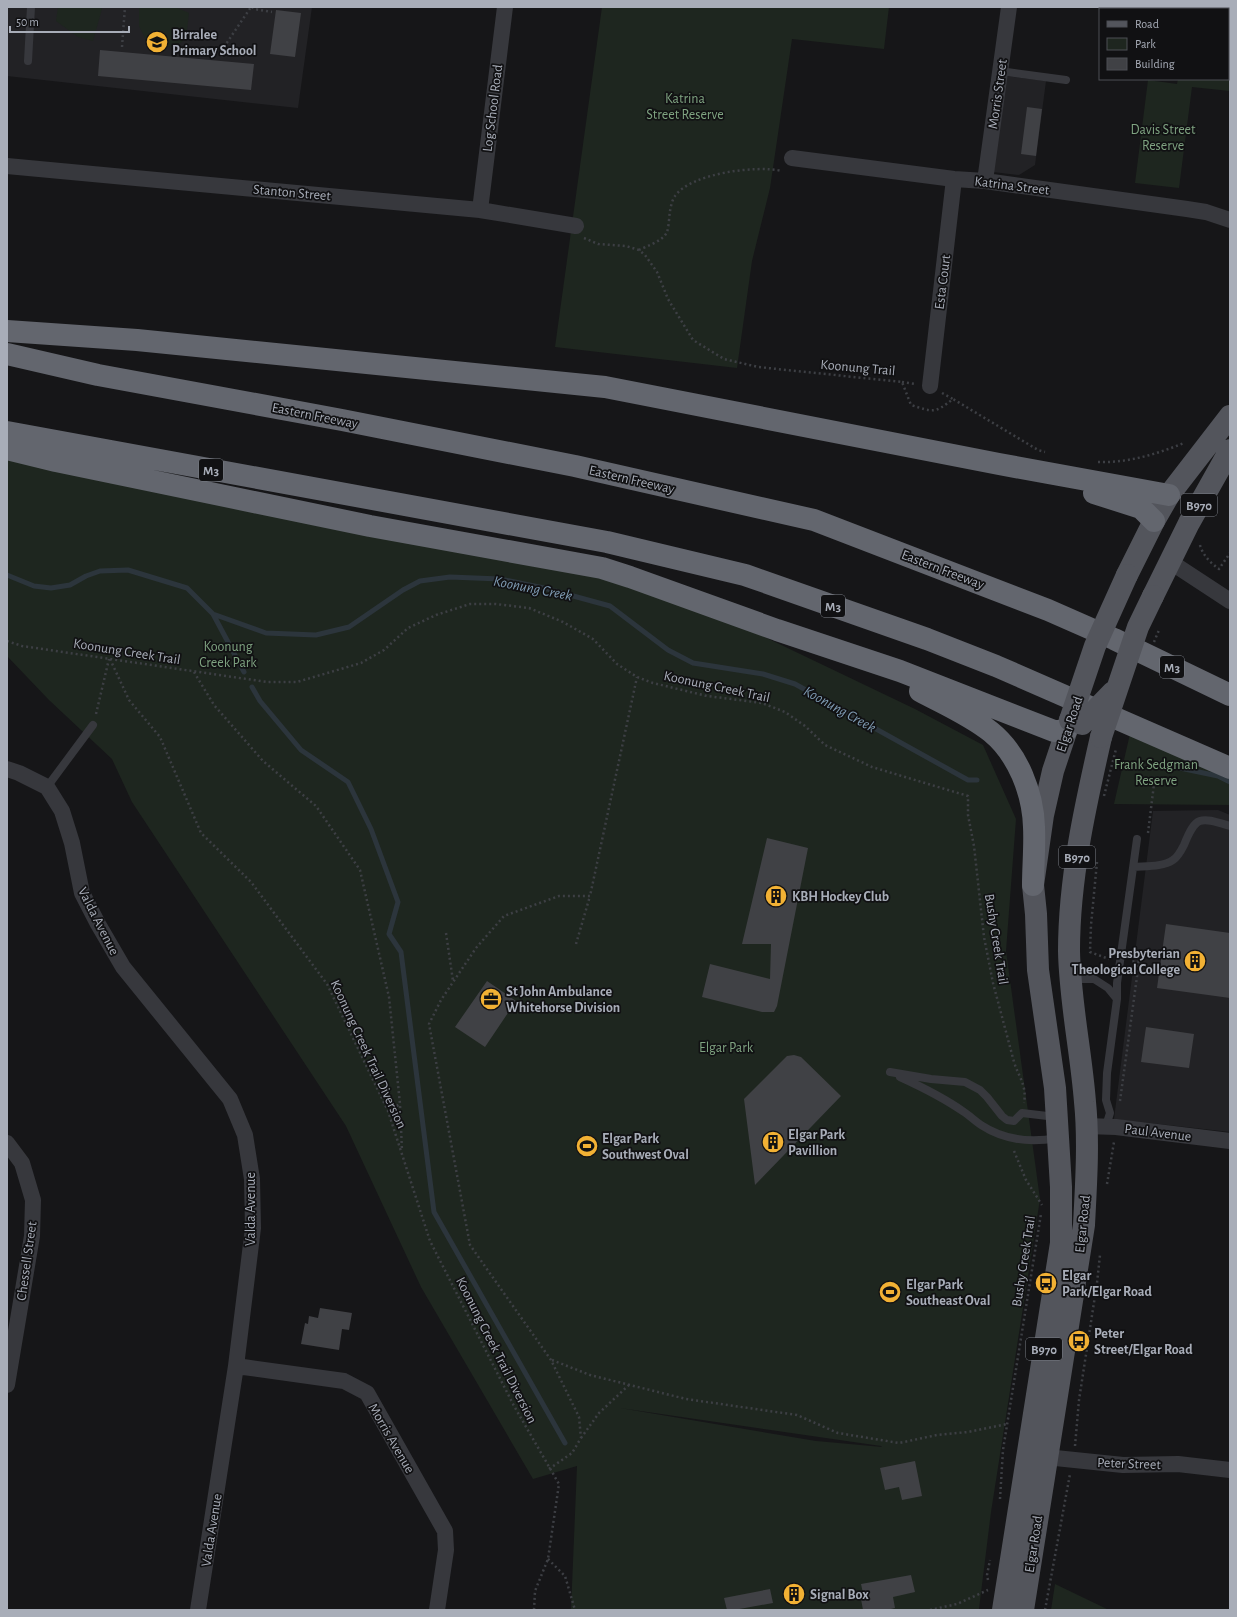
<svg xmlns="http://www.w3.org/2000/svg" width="1237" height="1617" font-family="'Alegreya Sans',sans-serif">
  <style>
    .built { fill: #222225 }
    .green { fill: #1e261f; fill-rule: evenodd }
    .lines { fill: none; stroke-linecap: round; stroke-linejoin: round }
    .stream { stroke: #2c353c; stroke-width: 5 }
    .building { fill: #404145 }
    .path { stroke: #3d3f44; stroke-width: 2.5; stroke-dasharray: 2 3; stroke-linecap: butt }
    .lane { stroke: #37383d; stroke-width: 8 }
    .street { stroke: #37383d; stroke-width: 16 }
    .primary { stroke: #53555c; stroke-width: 22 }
    .highway { stroke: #63666e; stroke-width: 22 }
    .path-bridge { stroke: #3d3f44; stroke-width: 2.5; stroke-dasharray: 2 3; stroke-linecap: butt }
    .primary-bridge { stroke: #53555c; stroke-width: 22 }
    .labels { text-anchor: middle; stroke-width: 3.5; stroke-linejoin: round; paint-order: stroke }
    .shield { fill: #111113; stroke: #7b7e86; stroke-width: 1 }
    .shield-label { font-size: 13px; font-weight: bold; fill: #a8adb8 }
    .poi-label { font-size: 14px; font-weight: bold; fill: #a8adb8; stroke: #111113; text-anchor: start }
    .street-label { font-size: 14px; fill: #a8adb8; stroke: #111113 }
    .park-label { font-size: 14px; fill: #7fa381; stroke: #111113 }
    .water-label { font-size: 15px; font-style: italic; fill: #7f9bb3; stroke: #111113 }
  </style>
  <rect width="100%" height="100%" fill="#161618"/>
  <path class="built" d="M 7,7 L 312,7 L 298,108 L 7,76 Z
    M 1005,76 L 1046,81 L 1035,165 L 1019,175 L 993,172 Z
    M 1218,810 L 1230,815 L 1230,1132 L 1114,1119 L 1153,811 Z"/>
  <path class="green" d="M 58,7 L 101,7 L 102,9 L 93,41 L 78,37 L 56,21 Z
    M 139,7 L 175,7 L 189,13 L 186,39 L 173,48 L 146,40 L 139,26 Z
    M 602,7 L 889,7 L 884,49 L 792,39 L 770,188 L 752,261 L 737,368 L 555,347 Z
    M 1187,7 L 1230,7 L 1230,91 L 1192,87 L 1179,188 L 1135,183 L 1148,80 L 1177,84 L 1178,79 L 1228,79 L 1228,9 L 1187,9 Z
    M 7,424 L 170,478 L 508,546 L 725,618 L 915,709 L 983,745 L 1016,819 L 1006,951 L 1040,1199 L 991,1512 L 979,1609 L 571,1610 L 577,1466 L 533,1479 L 421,1287 L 346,1126 L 132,802 L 112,759 L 49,700 L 7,656 ZM 620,1408 L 881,1446 L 882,1447 L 816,1441 Z
    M 1132,725 L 1230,768 L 1230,805 L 1114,804 Z
    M 1055,1584 L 1109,1610 L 1051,1610 Z"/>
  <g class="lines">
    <path class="stream" d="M 7,575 L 34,586 L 51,588 L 70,585 L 86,576 L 100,571 L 128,570 L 187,588 L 213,614 L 266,633 L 316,635 L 349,627 L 403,590 L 420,581 L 450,577 L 500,579 L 544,588 L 610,606 L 668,650 L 693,663 L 763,674 L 795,684 L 968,780 L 977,780
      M 213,614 L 244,672
      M 252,687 L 260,701 L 301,750 L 348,782 L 371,829 L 398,902 L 389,934 L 401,952 L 434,1212 L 565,1443
      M 1156,763 L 1218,776 L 1230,782"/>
  </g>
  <path class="building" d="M 276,10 L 301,13 L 295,57 L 270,54 Z
    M 100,50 L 254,64 L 251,90 L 98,76 Z
    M 1027,107 L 1042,109 L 1036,156 L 1021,154 Z
    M 767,838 L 808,848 L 777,1006 L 774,1012 L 762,1012 L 702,997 L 710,964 L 770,979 L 771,944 L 742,944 Z
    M 1166,924 L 1230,933 L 1230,998 L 1157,988 Z
    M 487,981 L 516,1001 L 485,1047 L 455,1027 Z
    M 1146,1027 L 1194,1034 L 1189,1068 L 1141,1062 Z
    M 794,1055 L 801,1057 L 841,1096 L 755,1185 L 744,1099 L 787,1056 Z
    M 320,1308 L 352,1313 L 349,1330 L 342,1329 L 339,1350 L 301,1344 L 305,1323 L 308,1324 L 309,1316 L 318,1318 Z
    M 915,1461 L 922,1496 L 902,1500 L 899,1487 L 885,1490 L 880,1468 Z
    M 911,1575 L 915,1592 L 893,1597 L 895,1608 L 887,1610 L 863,1610 L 861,1599 L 864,1598 L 861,1584 Z
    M 770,1589 L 773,1603 L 734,1610 L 727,1610 L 724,1598 Z"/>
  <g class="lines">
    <path class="path" d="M 252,7 L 254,9 L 272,12
      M 122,47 L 125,7
      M 222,57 L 224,47 L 251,7
      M 584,238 L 598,244 L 626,246 L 639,250 L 645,255 L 657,272 L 668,299 L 693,340 L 724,359 L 758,367 L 902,382 L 911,405 C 933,412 934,414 953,399 L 1038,450 L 1045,452
      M 639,250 C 647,246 663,241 667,232 C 669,226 669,217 670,211 C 671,206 672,200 675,196 C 691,173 757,165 782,171
      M 902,382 L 915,384
      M 942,393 L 953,399
      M 1098,462 C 1128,463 1157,454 1184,443
      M 1200,545 C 1203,556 1211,563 1219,569 L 1230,553
      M 7,641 L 22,646 L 267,682 L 297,682 L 361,663 L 384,650 L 408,628 L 436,615 L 470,604 L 496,604 L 529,608 L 563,622 L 593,639 L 617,664 L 637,677 L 653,683 L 707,696 L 762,703 L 785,712 L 805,726 L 825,745 L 872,767 L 968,796 L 968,815 L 974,846 L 984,937 L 993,983 L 1014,1062 C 1019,1078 1027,1085 1024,1103
      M 110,659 L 129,700 L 160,737 L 201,833 L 251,882 L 327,984 L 388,1111 L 430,1241 L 514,1406 L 559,1484 L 548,1559 L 535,1591 L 534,1610
      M 194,672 L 214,705 L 263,761 L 316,806 L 360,870 L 389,997 L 400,1104 L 402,1151
      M 96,714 L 109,659
      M 1148,833 L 1154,784
      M 1097,862 L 1091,925 L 1090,952 L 1109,959
      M 446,933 L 453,981
      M 576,944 L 590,896
      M 1120,1101 L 1139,962 L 1130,961
      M 388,1111 L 400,1104
      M 1014,1151 L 1026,1180 L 1042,1205
      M 1107,1184 L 1114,1142
      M 552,1360 L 590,1375 L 686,1399 L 797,1415 L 838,1433 L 899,1443 L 937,1435 L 968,1432 L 1007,1424
      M 581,1438 L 599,1413 L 630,1384
      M 1075,1446 L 1079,1400 L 1097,1283 L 1100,1255
      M 549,1469 L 572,1453 L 581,1438 L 579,1417 L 551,1360 L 470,1245 L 429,1024 L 441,1000 L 476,948 L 504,916 L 559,896 L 590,896 L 637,677
      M 1000,1499 L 1003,1450 L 1041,1214
      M 548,1559 L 565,1576 L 575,1610
      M 988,1580 L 987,1575 L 990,1560
      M 930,1610 L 957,1604 L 988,1590
      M 1045,1610 L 1070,1474"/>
    <path class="lane" d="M 28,61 L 31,7
      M 1000,71 L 1066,80
      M 47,787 L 93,725
      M 1134,867 C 1146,866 1163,867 1173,860 C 1178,857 1181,851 1184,845 C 1196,815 1200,817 1230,826
      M 1071,979 L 1094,979 L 1108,988 L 1117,999 L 1107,1073 L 1106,1100 L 1110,1113 L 1106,1126
      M 1117,999 L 1117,983 L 1137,839
      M 890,1072 L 931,1079 L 965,1082 L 980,1090 L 987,1097 L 1002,1116 L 1007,1120 L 1014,1121 L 1022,1113 L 1056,1117
      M 900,1077 C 922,1087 944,1098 964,1112 C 970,1116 975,1121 981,1125 C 1004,1140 1030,1143 1057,1138"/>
    <path class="street" d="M 792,158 L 954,179 L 985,181 L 1187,209 L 1206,212 L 1230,220
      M 7,166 L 480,210 L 576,226
      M 985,181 L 1009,7
      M 480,210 L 505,7
      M 930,386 L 954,179
      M 1169,561 L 1230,601
      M 7,769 L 19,773 L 47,787 L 62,811 L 72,843 L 82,893 L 98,924 L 123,967 L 230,1099 L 245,1135 L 252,1179 L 253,1228 L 236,1366 L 198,1610
      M 1086,1126 L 1116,1127 L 1230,1141
      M 7,1143 L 22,1163 L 33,1200 L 32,1236 L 7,1385
      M 236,1366 L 344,1381 L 367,1393 L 445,1531 L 446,1550 L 437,1610
      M 1036,1456 L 1123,1465 L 1178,1464 L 1230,1470"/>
    <path class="primary" d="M 1127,575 L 1154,521 L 1169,495 L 1230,416
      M 1153,596 L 1189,523 L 1230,450
      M 1003,1610 L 1061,1243 L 1061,1187 L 1055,1088 L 1038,970 L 1036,914 L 1033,885 L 1043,815 L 1053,771 L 1070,720
      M 1023,1610 L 1084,1225 C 1086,1186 1089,1141 1085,1102 C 1081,1051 1070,1002 1069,951 C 1069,879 1085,807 1101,737"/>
    <path class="highway" d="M 7,331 L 137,340 L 605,387 L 999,464 L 1169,495
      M 7,354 L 98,375 L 342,420 L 575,466 L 814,520 L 1048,610 L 1114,639 L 1230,695
      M 7,432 L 607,542 L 745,575 L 927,639 L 996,666 L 1230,768
      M 7,449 L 56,461 L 370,526 L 602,568 L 630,577 L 777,630 L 900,671 L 1054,731 L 1066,731
      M 1094,493 L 1141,508 L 1154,521
      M 920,691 C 944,704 970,715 991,732 C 1018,754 1033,793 1034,827 C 1035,846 1033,866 1033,885"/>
    <path class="path-bridge" d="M 1154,642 L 1159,630
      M 1104,796 L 1116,749"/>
    <path class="primary-bridge" d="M 1070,720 L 1095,646 L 1127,575
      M 1082,724 L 1113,692
      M 1101,737 L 1138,627 L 1153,596"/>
  </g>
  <defs>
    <g id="school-disc" transform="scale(1.15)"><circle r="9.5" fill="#f2b134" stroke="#111113"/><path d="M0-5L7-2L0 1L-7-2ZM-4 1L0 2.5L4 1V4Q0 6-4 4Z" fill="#111"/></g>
    <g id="building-disc" transform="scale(1.15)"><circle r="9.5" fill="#f2b134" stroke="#111113"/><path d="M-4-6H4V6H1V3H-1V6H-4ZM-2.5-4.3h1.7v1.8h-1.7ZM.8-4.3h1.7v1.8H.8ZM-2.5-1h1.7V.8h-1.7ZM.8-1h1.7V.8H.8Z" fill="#111"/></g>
    <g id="office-disc" transform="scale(1.15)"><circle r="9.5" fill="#f2b134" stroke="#111113"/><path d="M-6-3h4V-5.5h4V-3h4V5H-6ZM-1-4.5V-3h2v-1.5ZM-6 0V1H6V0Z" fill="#111"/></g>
    <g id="stadium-disc" transform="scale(1.15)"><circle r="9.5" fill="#f2b134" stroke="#111113"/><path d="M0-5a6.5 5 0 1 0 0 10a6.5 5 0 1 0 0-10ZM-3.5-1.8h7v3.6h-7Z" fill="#111"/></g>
    <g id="bus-disc" transform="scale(1.15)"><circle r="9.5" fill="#f2b134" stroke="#111113"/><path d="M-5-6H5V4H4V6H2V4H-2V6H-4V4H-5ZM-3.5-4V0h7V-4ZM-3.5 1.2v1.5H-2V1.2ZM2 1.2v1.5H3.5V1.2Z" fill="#111"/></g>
  </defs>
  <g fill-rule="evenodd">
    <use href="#school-disc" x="157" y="42"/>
    <use href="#building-disc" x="776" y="896"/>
    <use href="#building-disc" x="1195" y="961"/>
    <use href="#office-disc" x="491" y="999"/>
    <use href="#building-disc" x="773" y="1142"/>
    <use href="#stadium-disc" x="587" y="1146"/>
    <use href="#bus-disc" x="1046" y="1283"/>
    <use href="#stadium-disc" x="890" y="1292"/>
    <use href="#bus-disc" x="1079" y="1341"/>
    <use href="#building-disc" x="794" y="1594"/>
  </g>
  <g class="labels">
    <g class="shield">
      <rect x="199" y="459" width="24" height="22" rx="3"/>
      <rect x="1181" y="494" width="36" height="22" rx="3"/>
      <rect x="821" y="595" width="24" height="22" rx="3"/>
      <rect x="1160" y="656" width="24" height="22" rx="3"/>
      <rect x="1059" y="846" width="36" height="22" rx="3"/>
      <rect x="1026" y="1338" width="36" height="22" rx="3"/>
    </g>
    <g class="shield-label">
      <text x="211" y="475">M3</text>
      <text x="1199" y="510">B970</text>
      <text x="833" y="611">M3</text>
      <text x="1172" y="672">M3</text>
      <text x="1077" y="862">B970</text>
      <text x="1044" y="1354">B970</text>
    </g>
    <g class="poi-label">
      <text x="172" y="39">Birralee<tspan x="172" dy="16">Primary School</tspan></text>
      <text x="792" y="901">KBH Hockey Club</text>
      <text x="1180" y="958" text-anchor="end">Presbyterian<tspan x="1180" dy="16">Theological College</tspan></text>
      <text x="506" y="996">St John Ambulance<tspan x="506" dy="16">Whitehorse Division</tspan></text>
      <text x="788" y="1139">Elgar Park<tspan x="788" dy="16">Pavillion</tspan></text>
      <text x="602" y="1143">Elgar Park<tspan x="602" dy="16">Southwest Oval</tspan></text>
      <text x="1062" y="1280">Elgar<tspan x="1062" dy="16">Park/Elgar Road</tspan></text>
      <text x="906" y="1289">Elgar Park<tspan x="906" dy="16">Southeast Oval</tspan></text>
      <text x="1094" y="1338">Peter<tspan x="1094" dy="16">Street/Elgar Road</tspan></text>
      <text x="810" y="1599">Signal Box</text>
    </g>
    <g class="street-label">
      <text transform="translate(997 94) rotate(-82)" y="5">Morris Street</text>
      <text transform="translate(492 108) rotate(-83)" y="5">Log School Road</text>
      <text transform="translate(1012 185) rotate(7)" y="5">Katrina Street</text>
      <text transform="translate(292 192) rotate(5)" y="5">Stanton Street</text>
      <text transform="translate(942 282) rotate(-83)" y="5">Esta Court</text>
      <text transform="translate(858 367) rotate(5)" y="5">Koonung Trail</text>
      <text transform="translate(315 415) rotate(11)" y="5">Eastern Freeway</text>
      <text transform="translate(632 479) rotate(13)" y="5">Eastern Freeway</text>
      <text transform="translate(943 569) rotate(21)" y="5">Eastern Freeway</text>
      <text transform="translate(127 651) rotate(9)" y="5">Koonung Creek Trail</text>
      <text transform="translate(717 686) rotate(12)" y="5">Koonung Creek Trail</text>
      <text transform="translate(1069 724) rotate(-72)" y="5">Elgar Road</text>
      <text transform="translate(99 921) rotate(63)" y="5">Valda Avenue</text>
      <text transform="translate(997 939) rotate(81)" y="5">Bushy Creek Trail</text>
      <text transform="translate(369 1054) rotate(65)" y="5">Koonung Creek Trail Diversion</text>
      <text transform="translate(1158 1132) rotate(7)" y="5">Paul Avenue</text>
      <text transform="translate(250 1209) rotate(-90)" y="5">Valda Avenue</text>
      <text transform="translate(1082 1224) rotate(-84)" y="5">Elgar Road</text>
      <text transform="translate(26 1261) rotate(-82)" y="5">Chessell Street</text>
      <text transform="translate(1023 1261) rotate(-81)" y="5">Bushy Creek Trail</text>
      <text transform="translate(497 1350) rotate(63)" y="5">Koonung Creek Trail Diversion</text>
      <text transform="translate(392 1438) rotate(60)" y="5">Morris Avenue</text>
      <text transform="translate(1129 1463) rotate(2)" y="5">Peter Street</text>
      <text transform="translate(211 1530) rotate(-81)" y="5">Valda Avenue</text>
      <text transform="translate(1033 1544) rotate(-81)" y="5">Elgar Road</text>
    </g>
    <g class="park-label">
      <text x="685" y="103">Katrina<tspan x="685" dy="16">Street Reserve</tspan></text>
      <text x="1163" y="134">Davis Street<tspan x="1163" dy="16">Reserve</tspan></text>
      <text x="228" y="651">Koonung<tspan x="228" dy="16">Creek Park</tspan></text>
      <text x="1156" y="769">Frank Sedgman<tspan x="1156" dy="16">Reserve</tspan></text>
      <text x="726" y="1052">Elgar Park</text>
    </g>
    <g class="water-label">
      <text transform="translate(533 588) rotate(11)" y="5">Koonung Creek</text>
      <text transform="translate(840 709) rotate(29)" y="5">Koonung Creek</text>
    </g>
  </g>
  <rect width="1237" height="1617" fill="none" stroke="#a8adb8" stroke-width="16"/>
  <rect x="1099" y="8" width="130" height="72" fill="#111113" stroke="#4d4f55"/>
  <rect x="1107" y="21" width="20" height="6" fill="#53555c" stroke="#4d4f55"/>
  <text x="1135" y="28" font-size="12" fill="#a8adb8">Road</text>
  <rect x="1107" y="38" width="20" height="12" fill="#1e261f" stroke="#4d4f55"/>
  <text x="1135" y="48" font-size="12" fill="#a8adb8">Park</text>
  <rect x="1107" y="58" width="20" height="12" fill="#404145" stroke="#4d4f55"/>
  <text x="1135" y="68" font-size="12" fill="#a8adb8">Building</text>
  <path d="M10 26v6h119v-6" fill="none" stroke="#a8adb8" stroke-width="2"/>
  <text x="16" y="26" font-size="12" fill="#a8adb8" stroke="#111113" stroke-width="3" paint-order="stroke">50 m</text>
</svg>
